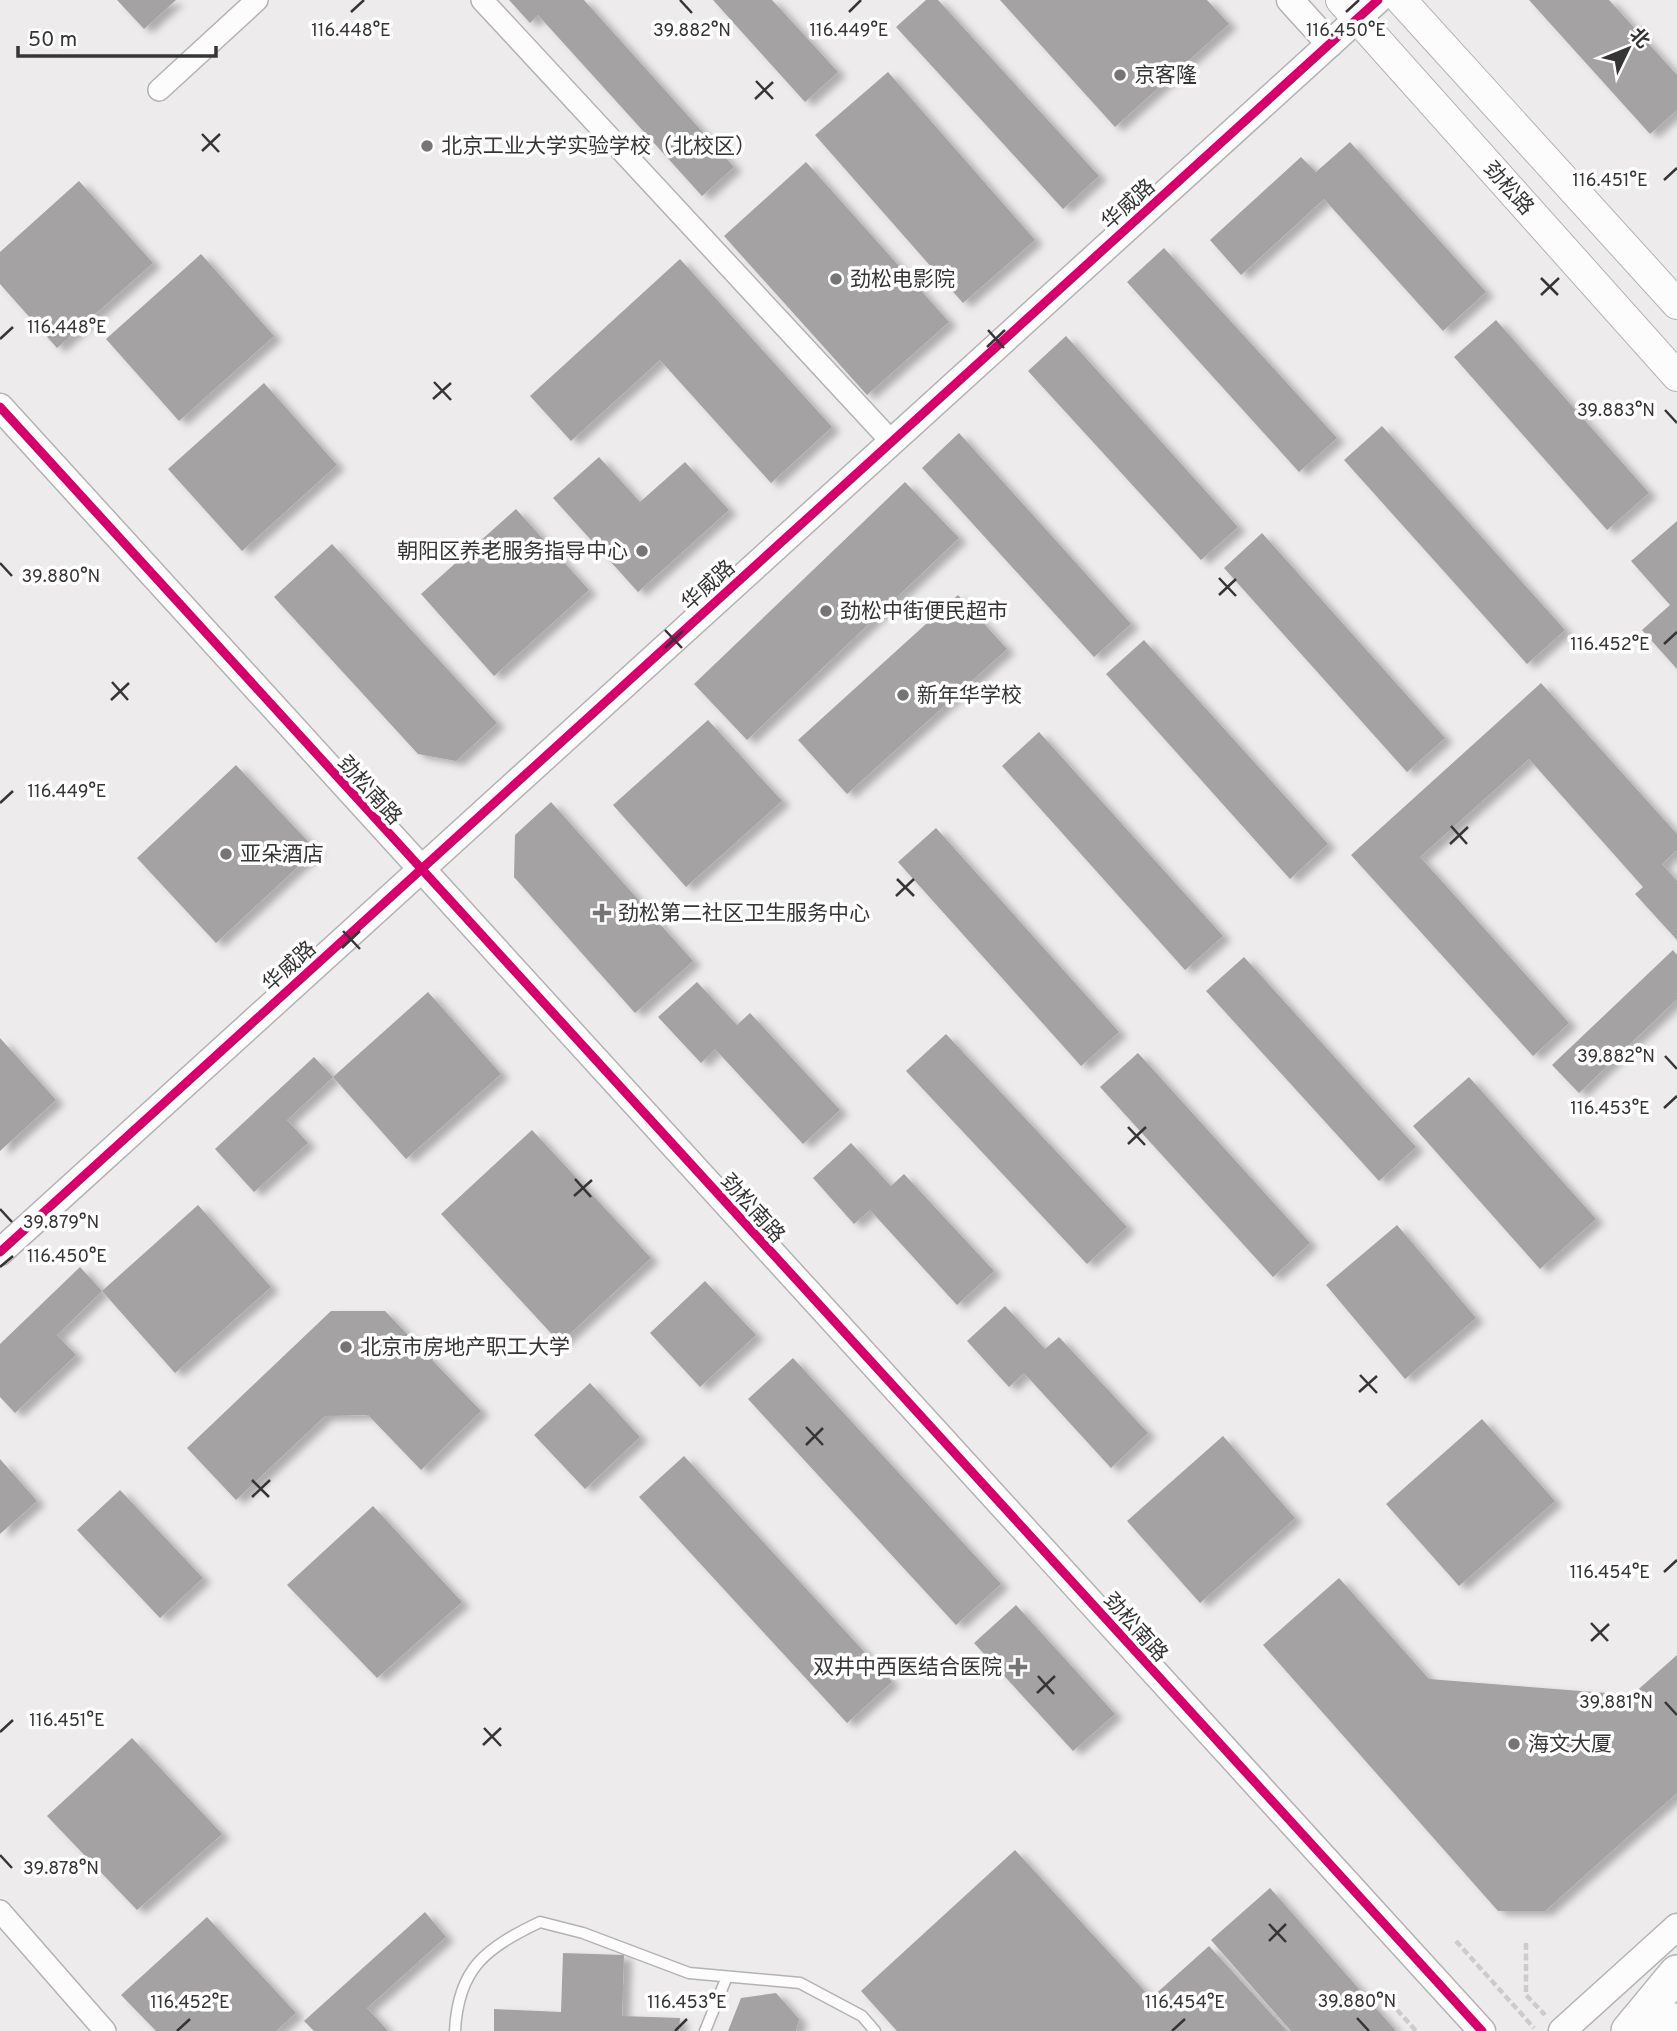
<svg xmlns="http://www.w3.org/2000/svg" width="1677" height="2031" font-family="Overpass,'Noto Sans SC',sans-serif">
  <style>
    .building { fill: #a4a2a3; filter: url(#shadow) }
    .lines { fill: none; stroke-linecap: round; stroke-linejoin: round }
    .service-casing { stroke: #b4b2b3; stroke-width: 13 }
    .minor-casing { stroke: #b4b2b3; stroke-width: 24 }
    .tertiary-casing { stroke: #b4b2b3; stroke-width: 29 }
    .secondary-casing { stroke: #b4b2b3; stroke-width: 32 }
    .trunk-casing { stroke: #b4b2b3; stroke-width: 38 }
    .path { stroke: #cdcccd; stroke-width: 4.5; stroke-dasharray: 7 3.5; stroke-linecap: butt }
    .service { stroke: #fcfcfc; stroke-width: 10 }
    .minor { stroke: #fcfcfc; stroke-width: 21 }
    .tertiary { stroke: #fcfcfc; stroke-width: 26 }
    .secondary { stroke: #fcfcfc; stroke-width: 30 }
    .trunk { stroke: #fcfcfc; stroke-width: 35 }
    .cycleway-casing { stroke: #fff; stroke-width: 13 }
    .cycleway { stroke: #d6006c; stroke-width: 9 }
    .ticks { fill: none; stroke: #363536; stroke-width: 2.5 }
    .poi-dot { fill: #767576; stroke: #fff; stroke-width: 2.5 }
    .labels { text-anchor: middle; stroke-width: 7; stroke-linejoin: round; paint-order: stroke }
    .poi-label { font-size: 21px; fill: #363536; stroke: #fff; text-anchor: start }
    .street-label { font-size: 21px; fill: #363536; stroke: #fff }
    .ticks-label { font-size: 18px; text-anchor: middle; fill: #363536; stroke: #fff; stroke-width: 7; stroke-linejoin: round; paint-order: stroke }
  </style>
  <defs>
    <filter id="shadow"><feDropShadow dx="8" dy="4.5" stdDeviation="3.5" flood-color="#0004"/></filter>
  </defs>
  <rect width="100%" height="100%" fill="#edebec"/>
  <path class="building" d="M 117,0 L 176,0 L 144,29 Z
    M 509,0 L 584,0 L 734,167 L 702,196 L 538,15 L 530,23 Z
    M 713,0 L 772,0 L 838,72 L 805,102 Z
    M 926,0 L 938,0 L 1099,176 L 1063,209 L 896,27 Z
    M 1000,0 L 1207,0 L 1229,24 L 1115,127 Z
    M 1529,0 L 1609,0 L 1677,75 L 1677,110 L 1650,134 Z
    M 888,72 L 1035,240 L 963,303 L 815,135 Z
    M 1350,142 L 1486,292 L 1443,331 L 1324,199 L 1241,275 L 1210,240 L 1301,157 L 1316,172 Z
    M 806,162 L 949,322 L 867,395 L 724,236 Z
    M 79,181 L 153,263 L 57,348 L 0,284 L 0,252 Z
    M 1164,248 L 1337,438 L 1299,472 L 1127,282 Z
    M 201,254 L 274,336 L 179,421 L 106,339 Z
    M 680,259 L 832,427 L 771,483 L 660,360 L 571,441 L 530,396 Z
    M 1496,320 L 1649,493 L 1607,530 L 1454,357 Z
    M 1066,336 L 1238,527 L 1201,560 L 1028,371 Z
    M 264,383 L 337,465 L 242,551 L 168,469 Z
    M 1382,426 L 1565,630 L 1527,664 L 1344,460 Z
    M 959,433 L 1131,624 L 1094,657 L 922,468 Z
    M 599,457 L 640,502 L 685,462 L 729,510 L 638,592 L 553,498 Z
    M 905,482 L 959,538 L 747,740 L 694,684 Z
    M 516,509 L 589,590 L 494,676 L 421,594 Z
    M 1677,521 L 1677,669 L 1642,630 L 1670,605 L 1631,561 Z
    M 1262,533 L 1445,738 L 1407,772 L 1224,568 Z
    M 332,544 L 497,723 L 456,761 L 418,754 L 274,597 Z
    M 958,595 L 1007,649 L 847,794 L 798,740 Z
    M 1144,640 L 1328,844 L 1290,879 L 1106,674 Z
    M 1541,683 L 1677,834 L 1677,850 L 1662,864 L 1677,881 L 1677,940 L 1635,894 L 1643,887 L 1529,759 L 1420,857 L 1569,1023 L 1533,1056 L 1351,855 Z
    M 708,720 L 782,801 L 686,887 L 613,805 Z
    M 1039,732 L 1223,936 L 1185,970 L 1002,766 Z
    M 236,765 L 316,850 L 216,943 L 137,858 Z
    M 551,802 L 693,961 L 635,1013 L 514,877 L 515,835 Z
    M 936,828 L 1119,1032 L 1081,1066 L 898,862 Z
    M 1673,950 L 1677,955 L 1677,999 L 1579,1093 L 1552,1065 Z
    M 1244,957 L 1416,1147 L 1379,1181 L 1206,991 Z
    M 697,982 L 737,1025 L 750,1013 L 840,1110 L 803,1144 L 715,1049 L 701,1063 L 658,1017 Z
    M 428,992 L 501,1074 L 406,1159 L 333,1077 Z
    M 946,1034 L 1127,1227 L 1087,1264 L 906,1071 Z
    M 0,1038 L 56,1100 L 0,1151 Z
    M 1138,1053 L 1310,1243 L 1273,1277 L 1100,1087 Z
    M 314,1057 L 333,1077 L 287,1120 L 308,1143 L 254,1192 L 215,1149 Z
    M 1469,1077 L 1596,1219 L 1540,1269 L 1413,1126 Z
    M 532,1130 L 651,1258 L 560,1343 L 441,1214 Z
    M 851,1143 L 891,1186 L 904,1174 L 994,1271 L 957,1305 L 870,1210 L 854,1224 L 813,1178 Z
    M 198,1205 L 271,1287 L 175,1373 L 102,1291 Z
    M 1397,1225 L 1476,1318 L 1405,1379 L 1326,1285 Z
    M 80,1267 L 102,1291 L 57,1335 L 76,1355 L 15,1413 L 0,1397 L 0,1344 Z
    M 705,1281 L 756,1335 L 700,1387 L 650,1333 Z
    M 1005,1306 L 1045,1349 L 1059,1337 L 1148,1433 L 1111,1468 L 1024,1373 L 1009,1387 L 967,1341 Z
    M 331,1311 L 385,1311 L 481,1411 L 421,1470 L 368,1415 L 325,1416 L 236,1500 L 187,1448 Z
    M 793,1358 L 1001,1584 L 956,1625 L 748,1399 Z
    M 590,1383 L 640,1437 L 585,1489 L 534,1435 Z
    M 1482,1419 L 1555,1501 L 1459,1586 L 1386,1504 Z
    M 1223,1436 L 1295,1518 L 1200,1603 L 1127,1521 Z
    M 684,1456 L 892,1682 L 847,1723 L 639,1497 Z
    M 0,1459 L 37,1501 L 0,1534 Z
    M 120,1490 L 203,1578 L 160,1618 L 77,1530 Z
    M 373,1506 L 462,1602 L 377,1678 L 287,1585 Z
    M 1339,1578 L 1429,1679 L 1632,1695 L 1677,1655 L 1677,1793 L 1545,1911 L 1498,1911 L 1263,1645 Z
    M 1016,1605 L 1115,1714 L 1073,1751 L 974,1643 Z
    M 132,1738 L 222,1834 L 137,1910 L 47,1816 Z
    M 1015,1850 L 1151,1998 L 1209,1946 L 1287,2031 L 897,2031 L 861,1991 Z
    M 1270,1888 L 1396,2031 L 1291,2031 L 1211,1940 Z
    M 425,1912 L 446,1937 L 367,2008 L 388,2031 L 314,2031 L 304,2021 Z
    M 207,1917 L 296,2013 L 276,2031 L 156,2031 L 121,1995 Z
    M 563,1953 L 624,1955 L 622,2016 L 680,2018 L 679,2031 L 494,2031 L 494,2009 L 561,2012 Z
    M 776,1993 L 799,2019 L 796,2031 L 728,2031 L 741,1998 Z"/>
  <g class="lines">
    <g class="service-casing">
      <path id="service" d="M 455,2031 C 458,1968 486,1948 540,1922 L 583,1933 L 689,1973 L 800,1983 L 862,2016 L 875,2031
        M 705,2031 L 726,1979"/>
    </g>
    <g class="minor-casing">
      <path id="minor" d="M 482,0 L 892,442
        M 159,90 L 257,0
        M 0,1911 L 105,2031"/>
    </g>
    <g class="tertiary-casing">
      <path id="tertiary" d="M 1290,0 L 1330,44
        M 0,407 L 1482,2031
        M 0,1252 L 1378,0
        M 1562,2031 L 1677,1927"/>
    </g>
    <g class="secondary-casing">
      <path id="secondary" d="M 1341,0 L 1677,376
        M 1401,0 L 1677,304"/>
    </g>
    <g class="trunk-casing">
      <path id="trunk" d="M 1629,2031 L 1677,1973
        M 1666,2031 L 1677,2021"/>
    </g>
    <path class="path" d="M 1456,1941 L 1534,2028
      M 1526,1943 L 1526,1995 L 1545,2015
      M 1383,1994 L 1416,2031"/>
    <use href="#service" class="service"/>
    <use href="#minor" class="minor"/>
    <use href="#tertiary" class="tertiary"/>
    <use href="#secondary" class="secondary"/>
    <use href="#trunk" class="trunk"/>
    <g class="cycleway-casing">
      <path id="cycleway" d="M 0,407 L 1482,2031
        M 0,1252 L 1378,0"/>
    </g>
    <use href="#cycleway" class="cycleway"/>
  </g>
  <path class="ticks" d="M 680,0 L 692,13M 351,12 L 364,0M 849,12 L 861,0M 1346,12 L 1359,0M 756,81 L 773,99M 755,99 L 773,82M 202,134 L 219,152M 202,151 L 220,134M 1664,180 L 1677,168M 1541,278 L 1558,295M 1541,295 L 1559,278M 988,330 L 1004,348M 0,339 L 13,327M 987,347 L 1005,330M 434,382 L 451,400M 433,399 L 451,383M 1665,410 L 1677,423M 0,563 L 12,576M 1219,578 L 1236,596M 1219,595 L 1236,579M 665,630 L 682,648M 1664,644 L 1677,632M 665,648 L 683,631M 112,682 L 128,700M 111,700 L 129,683M 0,803 L 13,791M 1451,826 L 1467,844M 1450,844 L 1468,827M 897,879 L 914,896M 896,896 L 914,879M 343,931 L 360,949M 342,948 L 360,931M 1665,1056 L 1677,1069M 1664,1108 L 1677,1096M 1128,1127 L 1145,1145M 1128,1144 L 1146,1127M 575,1179 L 591,1197M 574,1196 L 592,1180M 0,1209 L 12,1222M 0,1267 L 13,1256M 1360,1375 L 1377,1393M 1359,1392 L 1377,1376M 806,1427 L 823,1445M 806,1445 L 823,1428M 252,1480 L 269,1497M 252,1497 L 270,1480M 1664,1572 L 1677,1560M 1591,1623 L 1608,1641M 1591,1641 L 1609,1624M 1038,1676 L 1054,1694M 1037,1693 L 1055,1676M 1665,1702 L 1677,1715M 484,1728 L 501,1746M 0,1732 L 13,1720M 483,1745 L 501,1728M 0,1855 L 12,1868M 1269,1924 L 1286,1942M 1269,1941 L 1286,1924M 1357,2018 L 1369,2031M 177,2031 L 190,2019M 675,2031 L 687,2019M 1172,2031 L 1185,2019"/>
  <g class="poi-dot">
    <circle cx="1120" cy="75" r="7"/>
    <circle cx="427" cy="146" r="7"/>
    <circle cx="836" cy="279" r="7"/>
    <circle cx="642" cy="551" r="7"/>
    <circle cx="826" cy="611" r="7"/>
    <circle cx="903" cy="695" r="7"/>
    <circle cx="226" cy="854" r="7"/>
    <path d="M598.5 902.5h7v7h7v7h-7v7h-7v-7h-7v-7h7z"/>
    <circle cx="346" cy="1347" r="7"/>
    <path d="M1014.5 1656.5h7v7h7v7h-7v7h-7v-7h-7v-7h7z"/>
    <circle cx="1514" cy="1744" r="7"/>
  </g>
  <g class="labels">
    <g class="poi-label">
      <text x="1134" y="82">京客隆</text>
      <text x="441" y="153">北京工业大学实验学校（北校区）</text>
      <text x="850" y="286">劲松电影院</text>
      <text x="628" y="558" text-anchor="end">朝阳区养老服务指导中心</text>
      <text x="840" y="618">劲松中街便民超市</text>
      <text x="917" y="702">新年华学校</text>
      <text x="240" y="861">亚朵酒店</text>
      <text x="618" y="920">劲松第二社区卫生服务中心</text>
      <text x="360" y="1354">北京市房地产职工大学</text>
      <text x="1002" y="1674" text-anchor="end">双井中西医结合医院</text>
      <text x="1528" y="1751">海文大厦</text>
    </g>
    <g class="street-label">
      <text transform="translate(1509 188) rotate(48)" y="7">劲松路</text>
      <text transform="translate(1128 204) rotate(-42)" y="7">华威路</text>
      <text transform="translate(708 585) rotate(-42)" y="7">华威路</text>
      <text transform="translate(370 790) rotate(48)" y="7">劲松南路</text>
      <text transform="translate(289 966) rotate(-42)" y="7">华威路</text>
      <text transform="translate(753 1208) rotate(48)" y="7">劲松南路</text>
      <text transform="translate(1136 1627) rotate(48)" y="7">劲松南路</text>
    </g>
  </g>
  <g class="ticks-label">
    <text x="351" y="36">116.448°E</text>
    <text x="849" y="36">116.449°E</text>
    <text x="1346" y="36">116.450°E</text>
    <text x="692" y="36">39.882°N</text>
    <text x="1610" y="186">116.451°E</text>
    <text x="67" y="333">116.448°E</text>
    <text x="1616" y="416">39.883°N</text>
    <text x="61" y="582">39.880°N</text>
    <text x="1610" y="650">116.452°E</text>
    <text x="67" y="797">116.449°E</text>
    <text x="1616" y="1062">39.882°N</text>
    <text x="1610" y="1114">116.453°E</text>
    <text x="61" y="1228">39.879°N</text>
    <text x="67" y="1262">116.450°E</text>
    <text x="1610" y="1578">116.454°E</text>
    <text x="1616" y="1708">39.881°N</text>
    <text x="67" y="1726">116.451°E</text>
    <text x="61" y="1874">39.878°N</text>
    <text x="1357" y="2007">39.880°N</text>
    <text x="190" y="2008">116.452°E</text>
    <text x="687" y="2008">116.453°E</text>
    <text x="1185" y="2008">116.454°E</text>
  </g>
  <g transform="translate(1628 49) rotate(47)" stroke="#ffffff" stroke-width="5" paint-order="stroke">
  <path d="M0-5L12 26L0 18L-12 26Z" fill="#363536"/>
  <text y="-10" font-size="19" font-weight="bold" text-anchor="middle" fill="#363536">北</text>
  </g>
  <path d="M18 46v10h198v-10" fill="none" stroke="#363536" stroke-width="3.5"/>
  <text x="28" y="46" font-size="21" fill="#363536" stroke="#ffffff" stroke-width="5" paint-order="stroke">50 m</text>
</svg>
